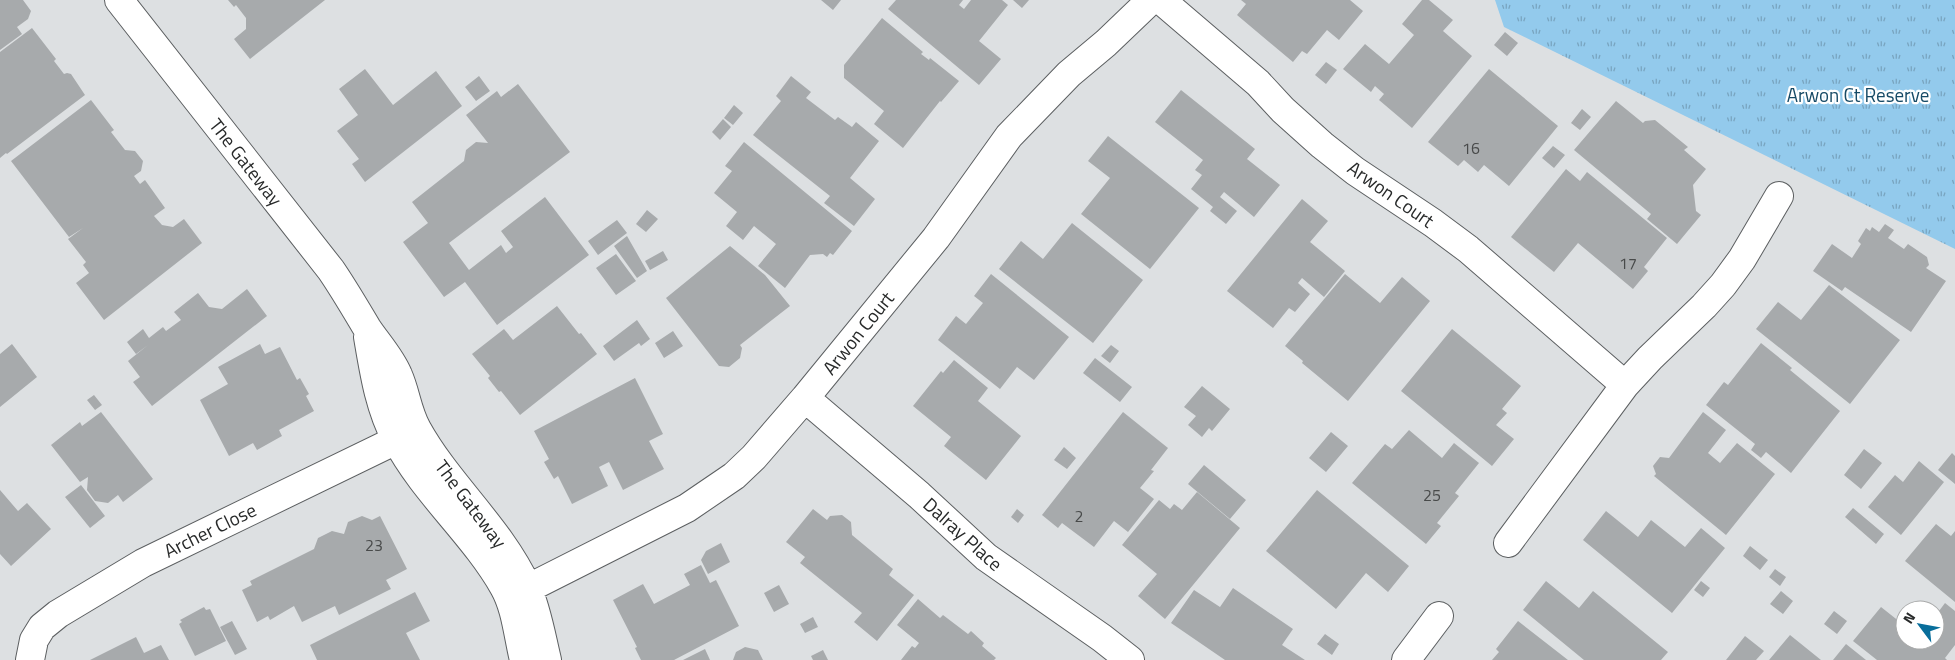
<svg xmlns="http://www.w3.org/2000/svg" width="1955" height="660" font-family="'Titillium Web',sans-serif">
  <style>
    .grass { fill: url(#grass-tufts) }
    .building { fill: #a7aaac }
    .lines { fill: none; stroke-linecap: round; stroke-linejoin: round }
    .minor-casing { stroke: #5c5f61; stroke-width: 30 }
    .minor { stroke: #fff; stroke-width: 28 }
    .labels { text-anchor: middle; stroke-width: 4.5; stroke-linejoin: round; paint-order: stroke }
    .number-label { font-size: 16px; fill: #484a4a }
    .park-label { font-size: 19px; fill: #164a66; stroke: #fff }
    .street-label { font-size: 19px; fill: #282a2a; stroke: #fff }
  </style>
  <defs>
    <pattern id="grass-tufts" width="24" height="20" patternUnits="userSpaceOnUse" patternTransform="scale(1.25)"><rect width="24" height="20" fill="#93caec"/><path d="M3 7l-1-3M5 7V3M7 7l1-3M15 17l-1-3M17 17v-4M19 17l1-3" fill="none" stroke="#78a4bf"/></pattern>
  </defs>
  <rect width="100%" height="100%" fill="#dde0e2"/>
  <path class="grass" d="M 1495,0 L 1955,0 L 1955,249 L 1504,27 Z"/>
  <path class="building" d="M 0,0 L 23,0 L 31,11 L 28,19 L 17,27 L 22,34 L 0,50 Z
    M 228,0 L 325,0 L 250,59 L 234,39 L 246,29 L 246,18 L 236,5 L 234,7 Z
    M 821,0 L 841,0 L 833,10 Z
    M 896,0 L 963,0 L 959,5 L 964,9 L 971,0 L 1002,0 L 1008,5 L 979,41 L 1001,59 L 979,85 L 888,9 Z
    M 1013,0 L 1029,0 L 1022,8 Z
    M 1241,0 L 1350,0 L 1363,11 L 1339,40 L 1327,30 L 1307,54 L 1302,51 L 1293,62 L 1237,15 L 1246,4 Z
    M 1422,0 L 1429,0 L 1453,20 L 1443,31 L 1472,56 L 1412,128 L 1379,100 L 1384,94 L 1375,86 L 1371,92 L 1343,69 L 1365,44 L 1389,64 L 1414,35 L 1402,24 Z
    M 882,18 L 923,52 L 921,54 L 929,60 L 930,58 L 959,81 L 941,102 L 940,101 L 903,148 L 874,124 L 884,111 L 844,78 L 844,65 Z
    M 32,28 L 56,59 L 54,61 L 64,74 L 67,73 L 71,74 L 85,95 L 7,154 L 6,153 L 0,158 L 0,52 Z
    M 1505,32 L 1518,43 L 1507,56 L 1494,45 Z
    M 1326,62 L 1337,70 L 1326,84 L 1315,75 Z
    M 365,69 L 393,105 L 436,71 L 462,106 L 365,182 L 352,164 L 359,159 L 337,131 L 358,115 L 339,89 Z
    M 1489,69 L 1558,126 L 1509,186 L 1484,165 L 1478,172 L 1464,160 L 1458,166 L 1428,142 Z
    M 479,76 L 490,91 L 476,101 L 465,87 Z
    M 791,76 L 811,92 L 806,98 L 835,120 L 838,117 L 852,127 L 856,122 L 879,141 L 850,178 L 875,199 L 854,226 L 824,203 L 830,196 L 753,135 L 781,101 L 776,96 Z
    M 518,84 L 570,152 L 449,243 L 469,270 L 501,245 L 506,253 L 513,247 L 501,231 L 545,197 L 589,255 L 497,325 L 465,282 L 444,297 L 403,242 L 428,223 L 412,202 L 464,161 L 466,150 L 476,142 L 488,143 L 466,115 L 497,91 L 501,97 Z
    M 1181,90 L 1255,149 L 1247,159 L 1280,185 L 1254,217 L 1224,192 L 1220,197 L 1237,211 L 1226,224 L 1210,211 L 1213,207 L 1191,189 L 1202,175 L 1195,170 L 1203,160 L 1155,122 Z
    M 91,100 L 114,130 L 111,132 L 125,150 L 135,151 L 143,161 L 141,171 L 134,176 L 140,184 L 145,180 L 165,208 L 154,216 L 162,225 L 173,227 L 184,219 L 202,243 L 104,320 L 76,283 L 89,273 L 83,265 L 86,262 L 68,239 L 83,228 L 69,237 L 11,161 Z
    M 1616,101 L 1643,123 L 1645,121 L 1655,120 L 1688,147 L 1684,150 L 1706,169 L 1693,185 L 1696,211 L 1701,215 L 1677,244 L 1647,219 L 1651,214 L 1574,150 Z
    M 734,105 L 743,113 L 733,125 L 724,118 Z
    M 1582,109 L 1591,117 L 1580,130 L 1571,123 Z
    M 723,119 L 731,127 L 720,140 L 712,132 Z
    M 1108,136 L 1199,208 L 1150,269 L 1081,214 L 1110,178 L 1088,161 Z
    M 744,142 L 852,231 L 833,255 L 830,253 L 827,257 L 823,254 L 810,255 L 785,288 L 758,266 L 776,244 L 754,226 L 743,240 L 726,226 L 737,212 L 714,193 L 732,171 L 725,166 Z
    M 1553,146 L 1565,155 L 1554,168 L 1542,158 Z
    M 1566,169 L 1580,181 L 1587,172 L 1667,238 L 1644,267 L 1648,271 L 1633,289 L 1578,243 L 1554,272 L 1511,237 Z
    M 1302,199 L 1328,221 L 1310,242 L 1345,271 L 1324,297 L 1302,278 L 1298,283 L 1310,294 L 1295,312 L 1289,308 L 1273,328 L 1227,291 Z
    M 647,210 L 658,219 L 646,232 L 636,224 Z
    M 617,220 L 627,233 L 598,255 L 588,241 Z
    M 1072,223 L 1143,280 L 1093,343 L 999,269 L 1021,241 L 1043,259 Z
    M 1885,224 L 1894,230 L 1888,238 L 1904,249 L 1908,244 L 1927,257 L 1929,265 L 1926,268 L 1946,281 L 1911,332 L 1845,287 L 1842,291 L 1813,271 L 1832,244 L 1852,258 L 1861,244 L 1858,241 L 1866,228 L 1870,231 L 1872,227 L 1879,232 Z
    M 627,236 L 647,271 L 637,278 L 614,246 Z
    M 730,246 L 765,275 L 790,306 L 740,345 L 742,348 L 740,358 L 729,367 L 719,366 L 666,298 Z
    M 663,251 L 668,260 L 650,270 L 645,261 Z
    M 616,254 L 636,281 L 616,295 L 596,268 Z
    M 991,274 L 1069,337 L 1034,380 L 1017,367 L 1000,389 L 938,340 L 956,316 L 966,324 L 983,303 L 974,296 Z
    M 1345,274 L 1380,303 L 1402,277 L 1430,301 L 1348,401 L 1302,363 L 1303,361 L 1285,346 Z
    M 1829,285 L 1900,340 L 1850,404 L 1756,329 L 1778,302 L 1801,320 Z
    M 247,289 L 267,316 L 152,406 L 133,382 L 140,377 L 128,361 L 148,345 L 136,354 L 127,342 L 143,329 L 149,338 L 163,327 L 166,331 L 181,320 L 174,312 L 198,293 L 209,307 L 222,309 Z
    M 557,306 L 579,334 L 581,333 L 597,354 L 520,415 L 501,391 L 499,392 L 488,378 L 490,376 L 472,354 L 504,329 L 513,340 Z
    M 637,320 L 650,339 L 641,346 L 639,343 L 614,361 L 603,346 Z
    M 1452,329 L 1521,386 L 1502,409 L 1507,413 L 1496,425 L 1514,439 L 1492,466 L 1401,391 Z
    M 673,331 L 683,346 L 664,358 L 655,343 Z
    M 1761,343 L 1792,368 L 1790,370 L 1840,411 L 1791,473 L 1766,452 L 1761,458 L 1751,450 L 1755,444 L 1706,405 L 1724,382 L 1728,385 Z
    M 12,344 L 37,377 L 0,407 L 0,354 Z
    M 260,344 L 265,354 L 280,347 L 297,380 L 300,378 L 309,394 L 306,396 L 314,411 L 279,430 L 282,436 L 257,450 L 253,443 L 229,456 L 200,400 L 228,384 L 218,367 Z
    M 1111,345 L 1119,351 L 1110,363 L 1101,356 Z
    M 1095,358 L 1132,387 L 1120,402 L 1083,373 Z
    M 954,360 L 988,388 L 978,401 L 1021,436 L 986,480 L 944,446 L 951,437 L 913,406 L 941,371 L 943,373 Z
    M 635,378 L 663,434 L 649,441 L 664,469 L 623,490 L 609,462 L 599,467 L 608,486 L 572,504 L 558,476 L 554,479 L 544,462 L 549,459 L 534,431 Z
    M 1202,386 L 1230,409 L 1212,431 L 1209,428 L 1202,437 L 1188,425 L 1196,416 L 1184,407 Z
    M 94,395 L 102,405 L 95,410 L 87,400 Z
    M 101,412 L 153,479 L 123,502 L 118,495 L 108,503 L 95,501 L 87,490 L 88,477 L 80,482 L 51,445 L 80,422 L 82,426 Z
    M 1123,412 L 1168,448 L 1151,470 L 1154,471 L 1140,488 L 1154,499 L 1128,532 L 1114,521 L 1094,547 L 1062,523 L 1058,528 L 1042,515 Z
    M 1703,412 L 1726,430 L 1708,453 L 1720,463 L 1737,443 L 1775,474 L 1726,535 L 1654,476 L 1656,474 L 1653,466 L 1660,457 L 1669,458 Z
    M 1409,430 L 1442,458 L 1454,443 L 1479,463 L 1455,493 L 1459,496 L 1437,523 L 1441,526 L 1426,544 L 1352,483 L 1385,444 L 1392,449 Z
    M 1331,432 L 1348,446 L 1326,472 L 1309,458 Z
    M 1064,447 L 1076,458 L 1067,469 L 1054,460 Z
    M 1864,449 L 1882,463 L 1861,489 L 1844,475 Z
    M 1952,453 L 1955,456 L 1955,484 L 1938,470 Z
    M 1919,461 L 1944,482 L 1901,535 L 1868,507 L 1895,475 L 1903,482 Z
    M 1204,465 L 1246,500 L 1230,519 L 1188,484 Z
    M 81,485 L 105,516 L 90,528 L 65,497 Z
    M 0,490 L 18,511 L 27,503 L 51,529 L 11,566 L 0,554 Z
    M 1317,490 L 1409,566 L 1388,592 L 1366,573 L 1336,609 L 1266,551 Z
    M 1197,492 L 1240,528 L 1165,619 L 1138,596 L 1157,574 L 1122,545 L 1159,500 L 1170,509 L 1174,504 L 1182,510 Z
    M 1853,508 L 1884,534 L 1876,544 L 1845,517 Z
    M 813,509 L 827,520 L 830,516 L 842,515 L 851,522 L 852,535 L 893,569 L 889,575 L 914,595 L 877,641 L 854,622 L 862,613 L 800,563 L 805,557 L 786,542 Z
    M 1017,509 L 1024,515 L 1018,523 L 1011,517 Z
    M 1606,511 L 1638,537 L 1651,520 L 1685,547 L 1701,528 L 1725,548 L 1672,613 L 1583,540 Z
    M 362,516 L 372,520 L 380,516 L 407,569 L 386,580 L 391,589 L 339,615 L 335,606 L 302,622 L 294,606 L 270,620 L 268,616 L 257,622 L 242,590 L 252,585 L 250,581 L 314,549 L 318,538 L 332,531 L 344,534 L 348,522 Z
    M 1936,524 L 1951,536 L 1955,531 L 1955,602 L 1905,561 Z
    M 721,543 L 730,562 L 708,574 L 701,560 L 706,551 Z
    M 1750,546 L 1768,560 L 1760,570 L 1743,556 Z
    M 701,565 L 710,583 L 716,580 L 739,626 L 674,660 L 641,660 L 635,648 L 637,647 L 613,600 L 643,584 L 654,604 L 690,585 L 684,574 Z
    M 1775,569 L 1786,577 L 1780,586 L 1769,577 Z
    M 1546,581 L 1579,608 L 1593,591 L 1668,652 L 1661,660 L 1584,660 L 1523,610 Z
    M 1701,581 L 1710,588 L 1703,597 L 1694,590 Z
    M 779,585 L 789,604 L 774,612 L 764,593 Z
    M 1233,588 L 1293,629 L 1282,645 L 1305,660 L 1225,660 L 1171,623 L 1194,590 L 1220,607 Z
    M 1781,591 L 1793,601 L 1783,614 L 1770,604 Z
    M 415,592 L 430,621 L 406,633 L 420,660 L 317,660 L 310,645 Z
    M 918,599 L 940,618 L 943,615 L 968,634 L 971,631 L 984,643 L 982,646 L 996,658 L 994,660 L 901,660 L 912,646 L 915,648 L 919,643 L 897,625 Z
    M 1945,603 L 1955,611 L 1955,645 L 1945,658 L 1947,660 L 1877,660 L 1853,641 L 1881,607 L 1905,626 L 1905,640 L 1935,640 L 1935,608 L 1939,611 Z
    M 204,607 L 206,610 L 210,609 L 226,641 L 195,656 L 179,624 L 182,622 L 180,620 Z
    M 1834,611 L 1847,621 L 1837,634 L 1824,624 Z
    M 813,617 L 818,627 L 805,633 L 800,624 Z
    M 232,621 L 247,649 L 235,655 L 220,627 Z
    M 1518,621 L 1568,660 L 1492,660 L 1499,652 L 1496,649 Z
    M 1325,634 L 1339,644 L 1332,655 L 1317,644 Z
    M 1790,635 L 1821,660 L 1769,660 Z
    M 1745,636 L 1764,651 L 1756,660 L 1726,660 Z
    M 136,637 L 144,653 L 161,645 L 169,660 L 90,660 Z
    M 1846,644 L 1866,660 L 1833,660 Z
    M 745,647 L 758,650 L 763,660 L 733,660 L 736,652 Z
    M 705,649 L 710,660 L 683,660 Z
    M 823,650 L 828,660 L 813,660 L 811,656 Z"/>
  <g class="lines">
    <g class="minor-casing">
      <path id="minor" d="M 119,0 L 331,270 C 344,289 355,308 367,328 C 377,343 391,358 398,375 C 406,393 407,411 417,429 C 448,485 500,528 527,587 C 537,610 541,635 547,660
        M 1161,0 L 1258,83 L 1283,110 L 1322,145 L 1355,171 L 1433,223 L 1468,249 L 1625,385
        M 368,337 C 374,372 379,407 396,439 C 424,493 474,534 504,587 C 516,608 518,636 524,660
        M 805,398 L 919,495 L 986,557 L 1102,638 L 1130,660
        M 1508,543 L 1625,385 L 1650,358 L 1704,306 L 1723,285 L 1742,259 L 1779,196
        M 509,598 L 687,508 L 734,476 L 754,457 L 805,398 L 936,238 L 1009,136 L 1069,74 L 1106,43 L 1151,0
        M 30,660 L 34,640 L 42,627 L 58,614 L 143,563 L 417,430
        M 1406,660 L 1439,616"/>
    </g>
    <use href="#minor" class="minor"/>
  </g>
  <g class="labels">
    <g class="number-label">
      <text x="1471" y="154">16</text>
      <text x="1628" y="269">17</text>
      <text x="1432" y="501">25</text>
      <text x="1079" y="522">2</text>
      <text x="374" y="551">23</text>
    </g>
    <g class="park-label">
      <text x="1858" y="102">Arwon Ct Reserve</text>
    </g>
    <g class="street-label">
      <text transform="translate(246 162) rotate(52)" y="7">The Gateway</text>
      <text transform="translate(1391 194) rotate(35)" y="7">Arwon Court</text>
      <text transform="translate(858 333) rotate(-51)" y="7">Arwon Court</text>
      <text transform="translate(471 504) rotate(53)" y="7">The Gateway</text>
      <text transform="translate(210 530) rotate(-26)" y="7">Archer Close</text>
      <text transform="translate(963 534) rotate(42)" y="7">Dalray Place</text>
    </g>
  </g>
  <g transform="translate(1920 625) rotate(302)"><circle r="24" fill="#ffffff" stroke="#a9aaaa"/>
  <path d="M0-4L9 19L0 12L-9 19Z" fill="#086e9b"/>
  <text y="-8" font-size="14" font-weight="bold" text-anchor="middle" fill="#282a2a">N</text>
  </g>
</svg>
